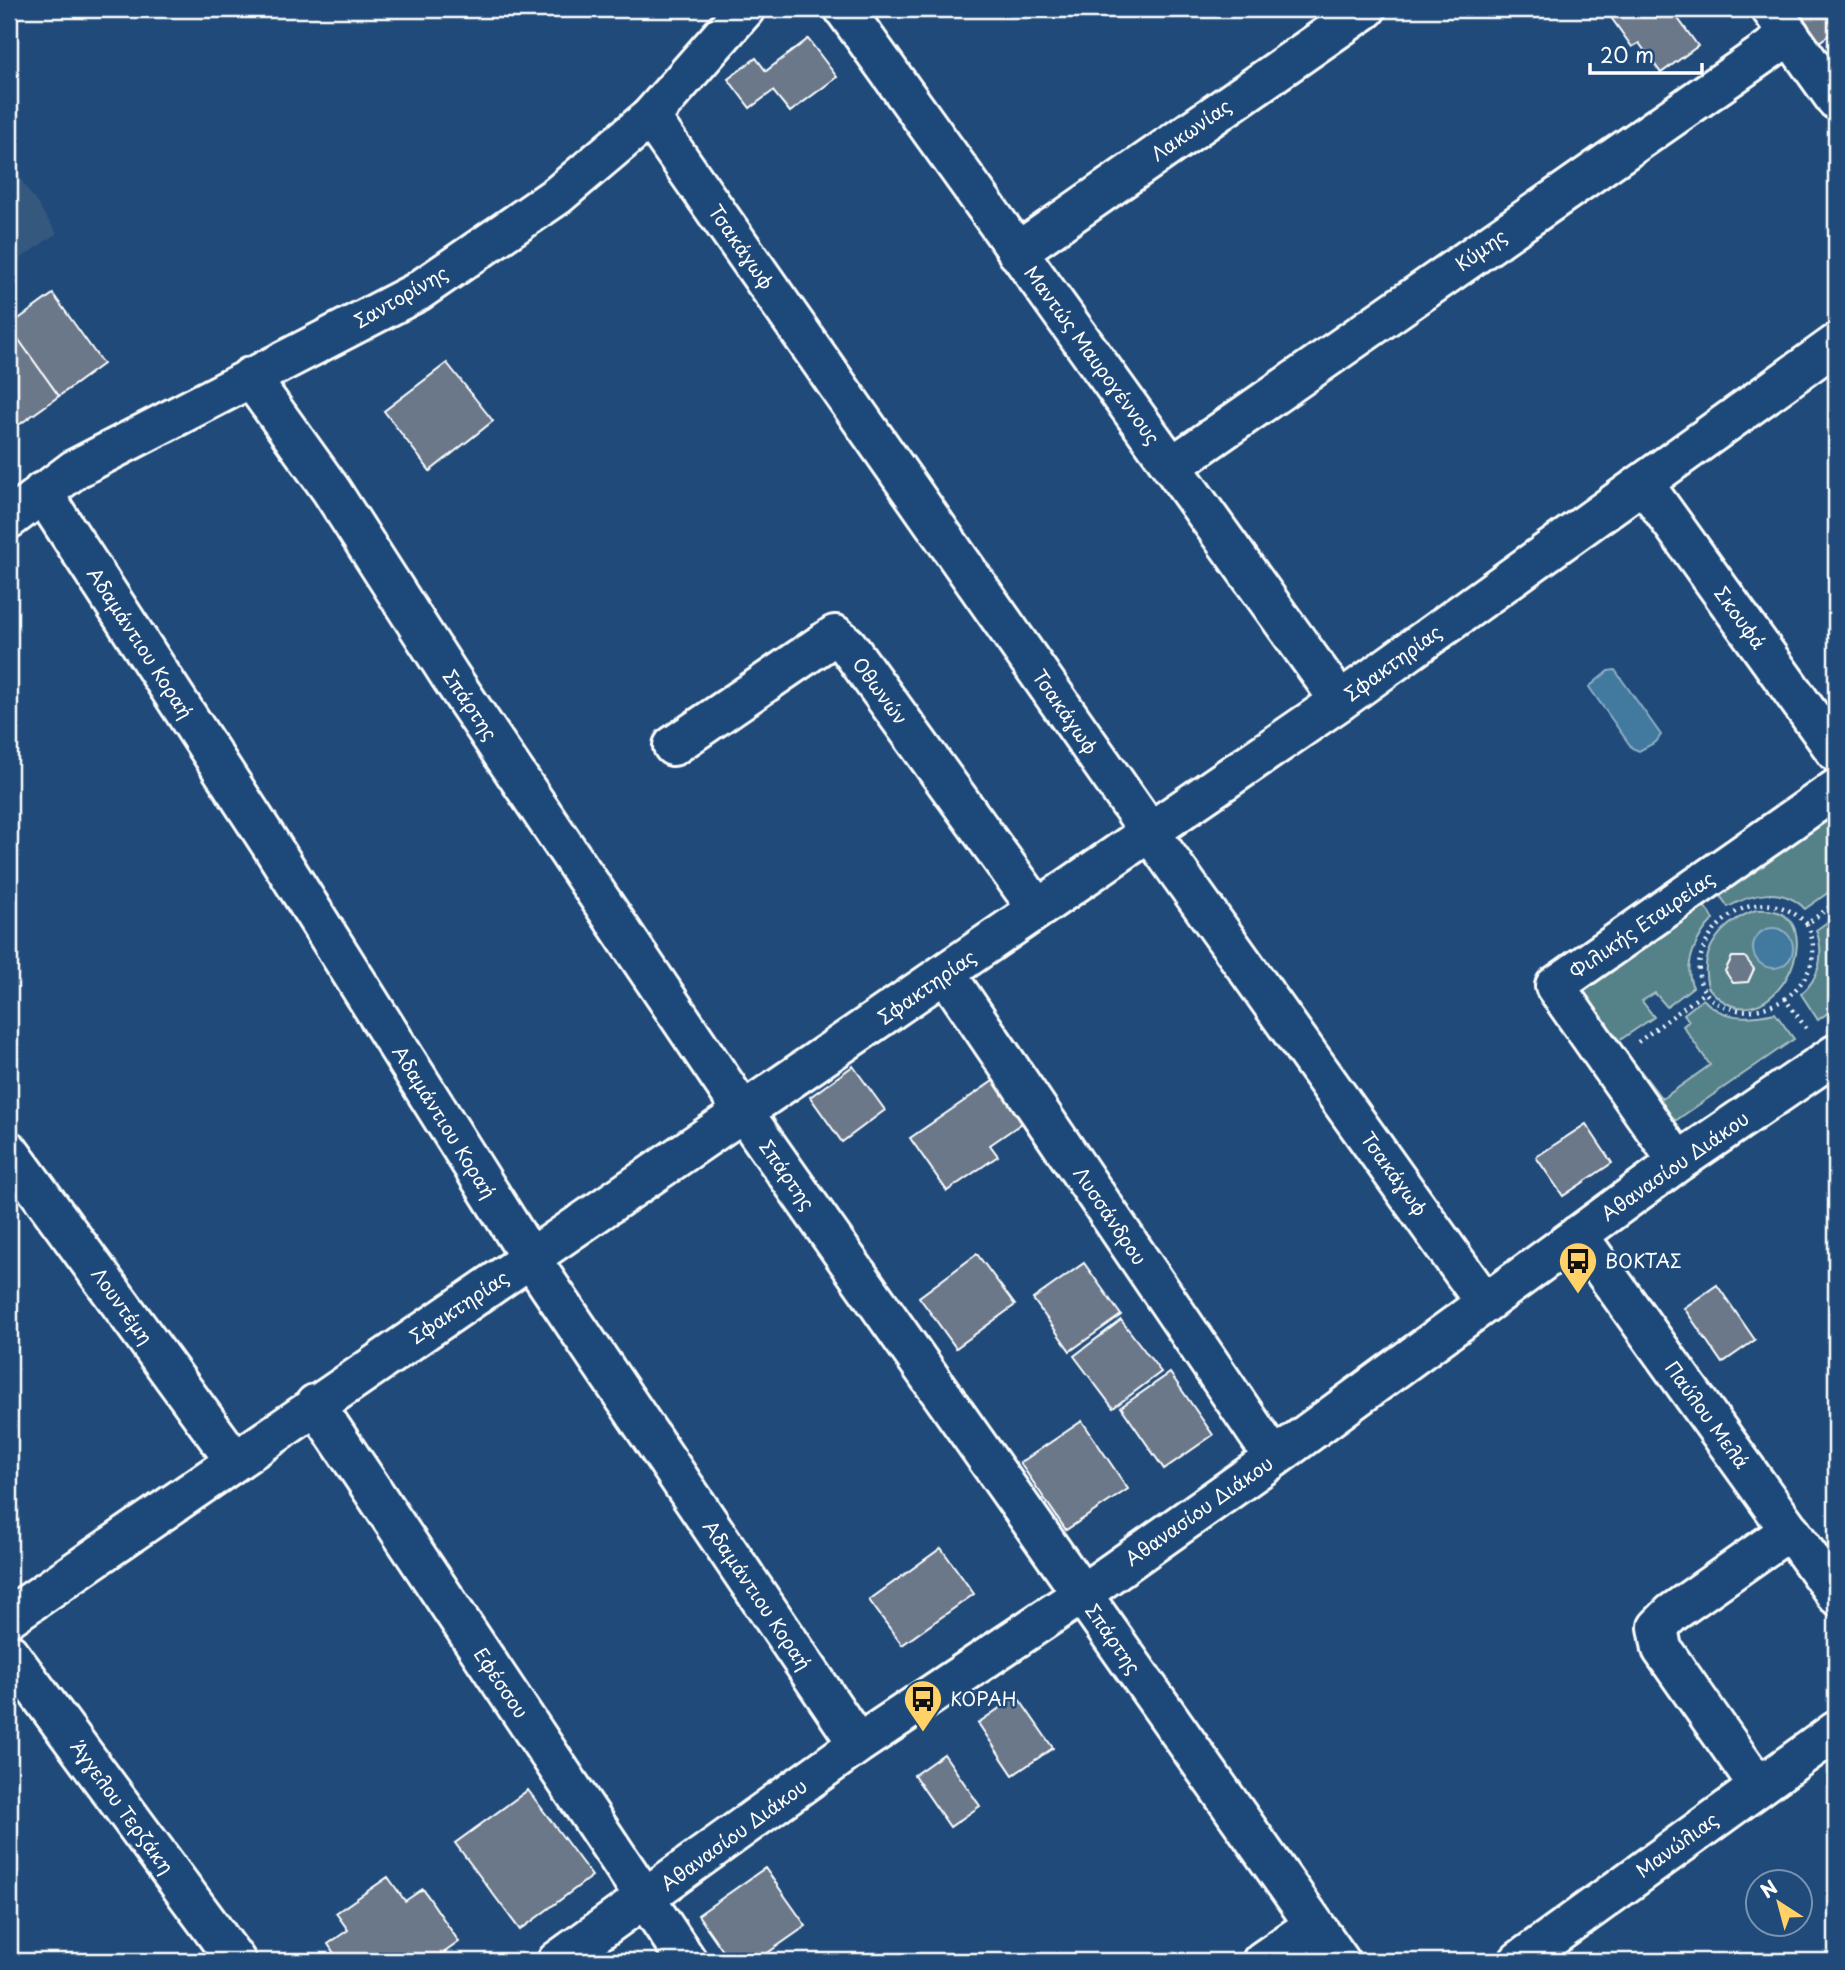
<svg xmlns="http://www.w3.org/2000/svg" width="1845" height="1970" font-family="'Playpen Sans',sans-serif">
  <style>
    .built { fill: #36587f }
    .green { fill: #548189; stroke: #aac0c4; stroke-width: 2 }
    .water { fill: #43799f; stroke: #8eafc5; stroke-width: 2 }
    .building { fill: #6b788a; stroke: #fff; stroke-width: 2 }
    .lines { fill: none; stroke-linecap: round; stroke-linejoin: round }
    .minor-casing { stroke: #fff; stroke-width: 44 }
    .path { stroke: #fff; stroke-width: 4.5; stroke-dasharray: 2 5; stroke-linecap: butt }
    .minor { stroke: #1f4a7a; stroke-width: 38 }
    .labels { text-anchor: middle; stroke-width: 5; stroke-linejoin: round; paint-order: stroke }
    .street-label { font-size: 19px; fill: #fff; stroke: #1f4a7a }
    .poi-label { font-size: 19px; fill: #fff; stroke: #1f4a7a; text-anchor: start }
  </style>
  <rect width="100%" height="100%" fill="#1f4a7a"/>
  <filter id="ink" filterUnits="userSpaceOnUse"><feTurbulence type="fractalNoise" baseFrequency=".0143" numOctaves="2"/><feDisplacementMap in="SourceGraphic" scale="14" xChannelSelector="R" yChannelSelector="G"/><feConvolveMatrix kernelMatrix="1 2 1 2 8 2 1 2 1" color-interpolation-filters="sRGB"/></filter>
  <g filter="url(#ink)">
    <path class="built" d="M 9,162 L 57,233 L 9,267 Z"/>
    <path class="green" d="M 1836,797 L 1836,887 L 1805,909 C 1783,886 1753,893 1728,907 L 1712,884 Z
      M 1696,896 L 1714,919 C 1698,934 1682,965 1693,987 L 1667,1007 L 1655,993 L 1642,1001 L 1654,1017 L 1608,1048 L 1564,989 Z
      M 1756,910 C 1845,902 1770,1063 1708,987 C 1698,949 1723,922 1756,910 Z
      M 1836,916 L 1836,1007 L 1818,1020 L 1801,994 C 1820,978 1825,954 1816,930 Z
      M 1703,999 C 1722,1020 1748,1019 1775,1013 L 1794,1039 L 1665,1128 L 1622,1070 L 1634,1062 L 1662,1099 L 1710,1065 L 1683,1026 L 1689,1021 L 1684,1014 Z"/>
    <path class="water" d="M 1615,670 L 1661,735 L 1656,742 L 1639,751 L 1632,748 L 1589,687 L 1608,671 Z
      M1753 948a20 20 0 1 1 40 0a20 20 0 1 1-40 0Z"/>
    <path class="building" d="M 1605,9 L 1671,9 L 1698,46 L 1661,73 L 1639,43 L 1632,47 Z
      M 1796,9 L 1836,9 L 1836,30 L 1819,42 Z
      M 808,39 L 837,77 L 790,112 L 773,91 L 750,108 L 728,79 L 756,58 L 766,71 Z
      M 53,294 L 103,364 L 59,396 L 9,326 Z
      M 9,326 L 59,396 L 9,432 Z
      M 447,363 L 493,421 L 430,471 L 384,411 Z
      M 1732,957 L 1745,957 L 1754,969 L 1748,982 L 1733,983 L 1725,971 Z
      M 853,1066 L 885,1110 L 842,1142 L 810,1097 Z
      M 999,1077 L 1028,1119 L 990,1145 L 998,1156 L 947,1191 L 910,1138 Z
      M 1586,1124 L 1612,1163 L 1563,1196 L 1536,1157 Z
      M 977,1254 L 1015,1305 L 956,1348 L 919,1297 Z
      M 1084,1263 L 1121,1315 L 1070,1351 L 1033,1299 Z
      M 1717,1285 L 1755,1340 L 1722,1363 L 1684,1308 Z
      M 1121,1320 L 1161,1372 L 1113,1408 L 1074,1356 Z
      M 1170,1373 L 1213,1435 L 1164,1469 L 1121,1407 Z
      M 1082,1421 L 1128,1489 L 1066,1530 L 1020,1463 Z
      M 941,1548 L 974,1594 L 902,1645 L 869,1600 Z
      M 1017,1696 L 1053,1748 L 1013,1775 L 978,1723 Z
      M 944,1754 L 980,1806 L 950,1827 L 914,1775 Z
      M 528,1790 L 592,1876 L 520,1930 L 455,1843 Z
      M 765,1868 L 806,1926 L 756,1961 L 730,1961 L 698,1915 Z
      M 388,1877 L 405,1901 L 423,1889 L 459,1942 L 442,1954 L 447,1961 L 339,1961 L 328,1944 L 348,1930 L 336,1913 Z"/>
    <g class="lines">
      <g class="minor-casing">
        <path id="minor" d="M 844,9 L 1340,701
          M 1771,9 L 1836,100
          M 650,117 L 1149,831 L 1485,1303
          M 1017,252 L 1366,9
          M 250,377 L 331,490 L 450,676 L 744,1113 L 1340,1961
          M 1172,466 L 1790,35
          M 1644,484 L 1836,752
          M 42,492 L 271,845 L 531,1259 L 858,1744
          M 9,519 L 75,469 L 417,292 L 558,195 L 650,117 L 745,9
          M 673,746 L 835,635 L 847,645 L 1037,908
          M 946,974 L 1274,1458
          M 9,1151 L 235,1461
          M 1678,1162 L 1555,986 L 1836,789
          M 1578,1235 L 1836,1595
          M 315,1404 L 687,1961
          M 9,1617 L 1340,701 L 1836,344
          M 9,1653 L 236,1961
          M 1758,1786 L 1662,1649 L 1658,1627 L 1672,1613 L 1790,1530
          M 557,1961 L 858,1744 L 1082,1594 L 1274,1458 L 1678,1162 L 1836,1054
          M 1262,1961 L 1314,1925
          M 1519,1961 L 1836,1731"/>
      </g>
      <path class="path" d="M 1785,999 C 1810,979 1821,954 1807,924
        M 1806,1028 L 1785,999 C 1767,1009 1748,1014 1729,1008 C 1652,985 1738,856 1807,924 L 1836,902
        M 1638,1042 L 1705,992"/>
      <use href="#minor" class="minor"/>
    </g>
  </g>
  <defs>
    <g id="bus-pin" transform="scale(2.0125)"><path d="M0 17L-7.5 6A9.5 9.5 0 1 1 7.5 6Z" fill="#ffd166" stroke="#1f4a7a"/><path d="M-5-6H5V4H4V6H2V4H-2V6H-4V4H-5ZM-3.5-4V0h7V-4ZM-3.5 1.2v1.5H-2V1.2ZM2 1.2v1.5H3.5V1.2Z" fill="#111"/></g>
  </defs>
  <g fill-rule="evenodd">
    <use href="#bus-pin" x="1578" y="1261"/>
    <use href="#bus-pin" x="923" y="1699"/>
  </g>
  <g class="labels">
    <g class="street-label">
      <text transform="translate(1191 130) rotate(-35)" y="7">Λακωνίας</text>
      <text transform="translate(741 247) rotate(55)" y="7">Τσακάγωφ</text>
      <text transform="translate(1481 250) rotate(-35)" y="7">Κύμης</text>
      <text transform="translate(401 297) rotate(-30)" y="7">Σαντορίνης</text>
      <text transform="translate(1092 355) rotate(54)" y="7">Μαντώς Μαυρογέννους</text>
      <text transform="translate(1740 618) rotate(54)" y="7">Σκουφά</text>
      <text transform="translate(140 643) rotate(57)" y="7">Αδαμάντιου Κοραή</text>
      <text transform="translate(1393 663) rotate(-36)" y="7">Σφακτηρίας</text>
      <text transform="translate(880 691) rotate(54)" y="7">Οθωνών</text>
      <text transform="translate(470 705) rotate(56)" y="7">Σπάρτης</text>
      <text transform="translate(1065 712) rotate(55)" y="7">Τσακάγωφ</text>
      <text transform="translate(1642 925) rotate(-35)" y="7">Φιλικής Εταιρείας</text>
      <text transform="translate(927 987) rotate(-35)" y="7">Σφακτηρίας</text>
      <text transform="translate(444 1122) rotate(58)" y="7">Αδαμάντιου Κοραή</text>
      <text transform="translate(1675 1166) rotate(-35)" y="7">Αθανασίου Διάκου</text>
      <text transform="translate(1394 1174) rotate(54)" y="7">Τσακάγωφ</text>
      <text transform="translate(787 1175) rotate(55)" y="7">Σπάρτης</text>
      <text transform="translate(1110 1216) rotate(56)" y="7">Λυσσάνδρου</text>
      <text transform="translate(122 1306) rotate(54)" y="7">Λουντέμη</text>
      <text transform="translate(459 1307) rotate(-34)" y="7">Σφακτηρίας</text>
      <text transform="translate(1707 1415) rotate(54)" y="7">Παύλου Μελά</text>
      <text transform="translate(1199 1511) rotate(-35)" y="7">Αθανασίου Διάκου</text>
      <text transform="translate(757 1595) rotate(56)" y="7">Αδαμάντιου Κοραή</text>
      <text transform="translate(1113 1639) rotate(55)" y="7">Σπάρτης</text>
      <text transform="translate(501 1683) rotate(56)" y="7">Εφέσσου</text>
      <text transform="translate(122 1807) rotate(54)" y="7">Άγγελου Τερζάκη</text>
      <text transform="translate(734 1835) rotate(-36)" y="7">Αθανασίου Διάκου</text>
      <text transform="translate(1677 1845) rotate(-36)" y="7">Μανώλιας</text>
    </g>
    <g class="poi-label">
      <text x="1605" y="1268">ΒΟΚΤΑΣ</text>
      <text x="950" y="1706">ΚΟΡΑΗ</text>
    </g>
  </g>
  <rect width="1845" height="1970" fill="none" stroke="#1f4a7a" stroke-width="35"/>
  <rect x="18" y="18" width="1810" height="1935" fill="none" stroke="#fff" stroke-width="2.5" filter="url(#ink)"/>
  <g transform="translate(1779 1903) rotate(324)"><circle r="33" fill="#1f4a7a" stroke="#7992af" stroke-width="2"/>
  <path d="M0-5L12 26L0 18L-12 26Z" fill="#ffd166"/>
  <text y="-10" font-size="19" font-weight="bold" text-anchor="middle" fill="#ffffff">N</text>
  </g>
  <path d="M1590 63v10h112v-10" fill="none" stroke="#ffffff" stroke-width="3.5"/>
  <text x="1600" y="63" font-size="21" fill="#ffffff" stroke="#1f4a7a" stroke-width="5" paint-order="stroke">20 m</text>
</svg>
